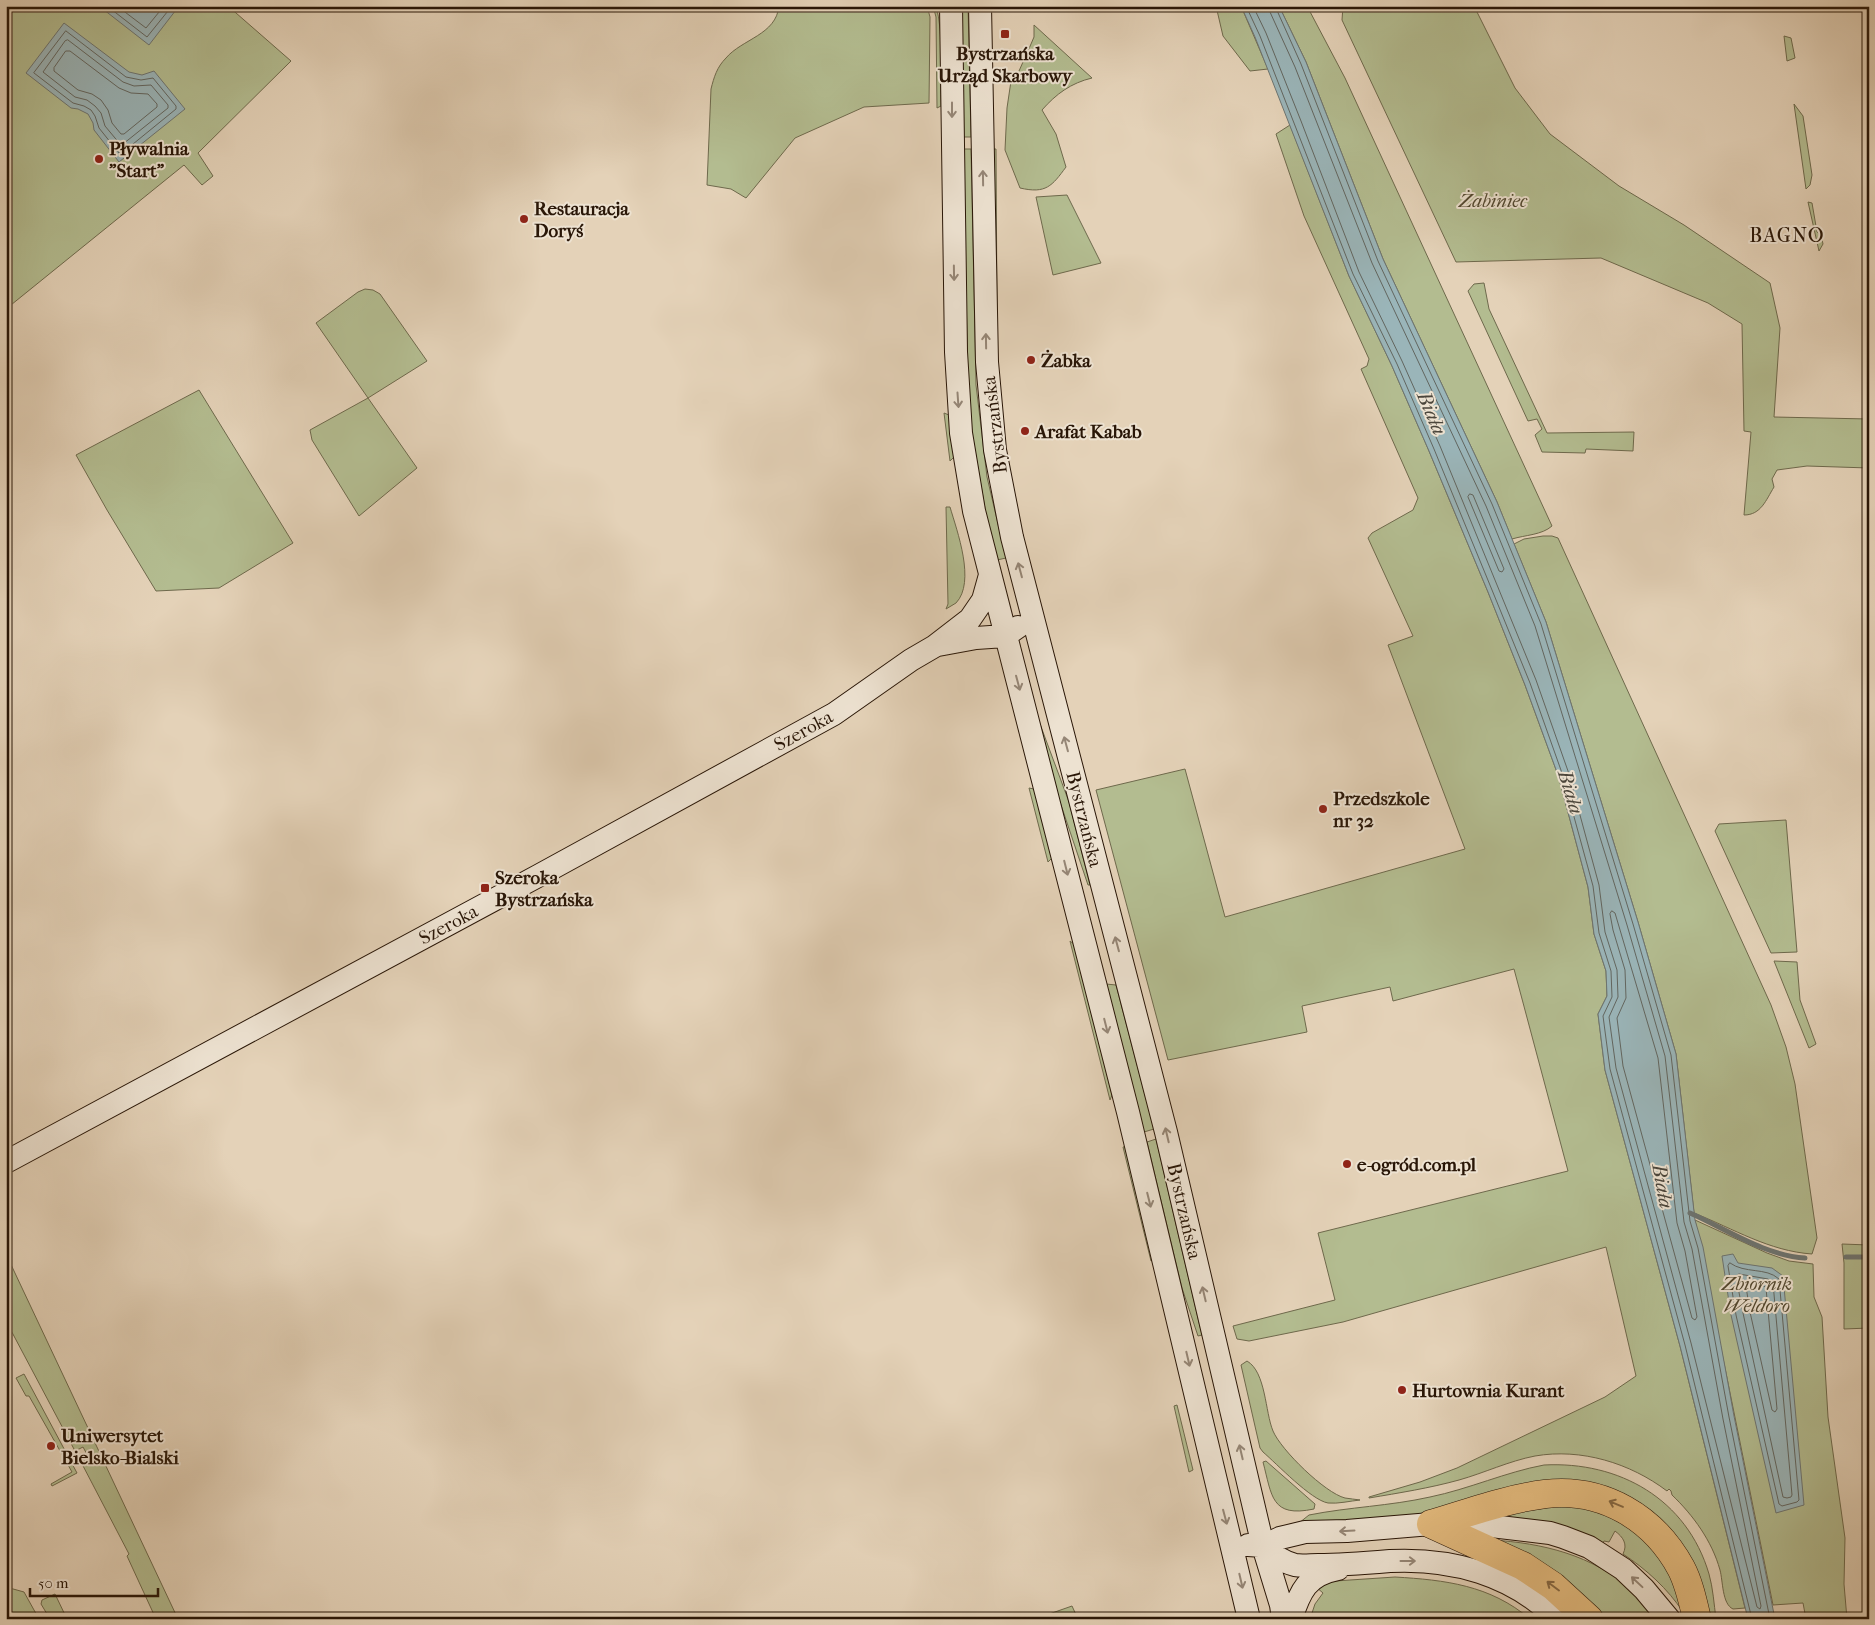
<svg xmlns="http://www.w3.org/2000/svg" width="1875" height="1625" font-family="'IM FELL French Canon',serif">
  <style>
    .green { fill: #b3bc90; stroke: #6e694c }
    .water { fill: #9ab5b9; stroke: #6d7572 }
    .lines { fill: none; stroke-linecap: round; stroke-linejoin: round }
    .shore { stroke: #626660; stroke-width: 1 }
    .stream { stroke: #6d7572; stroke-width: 5 }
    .secondary-casing { stroke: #291607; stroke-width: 24 }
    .highway-casing { stroke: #291607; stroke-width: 29 }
    .secondary { stroke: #ede2d1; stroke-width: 22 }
    .highway { stroke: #e2b97c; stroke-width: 28 }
    .oneway { stroke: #958676 }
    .oneway2 { stroke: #866842 }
    .poi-dot { fill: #8f2418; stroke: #ede2d1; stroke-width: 2 }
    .labels { text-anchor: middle; stroke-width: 4; stroke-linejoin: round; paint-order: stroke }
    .poi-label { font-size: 19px; font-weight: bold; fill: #291607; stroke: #ede2d1; text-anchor: start }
    .park-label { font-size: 19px; font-style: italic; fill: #524830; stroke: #ede2d1 }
    .street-label { font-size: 19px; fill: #291607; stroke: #ede2d1 }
    .neighbourhood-label { font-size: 20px; letter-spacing: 1px; fill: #291607; stroke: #ede2d1 }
    .water-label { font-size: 20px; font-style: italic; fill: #4b463c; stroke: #ede2d1 }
  </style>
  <rect width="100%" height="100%" fill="#e4d2b8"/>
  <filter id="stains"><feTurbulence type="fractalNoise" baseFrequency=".004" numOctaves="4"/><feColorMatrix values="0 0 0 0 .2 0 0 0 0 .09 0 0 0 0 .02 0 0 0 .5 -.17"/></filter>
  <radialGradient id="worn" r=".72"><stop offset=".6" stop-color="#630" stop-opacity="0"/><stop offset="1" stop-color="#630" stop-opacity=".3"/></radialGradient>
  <path class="green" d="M 6,6 L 228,6 L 291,61 L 198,153 L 213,176 L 202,185 L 184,165 L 6,309 Z
    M 779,6 L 927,6 L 930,17 L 929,103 L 864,107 L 795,138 L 746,198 L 731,189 L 707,185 L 711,89 C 714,77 717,67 726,58 C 742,39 776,35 779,6 Z
    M 933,6 L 936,6 C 944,33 940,77 941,106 L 937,108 L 936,17 Z
    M 960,6 L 968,6 L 971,137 L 962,137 Z
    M 1216,6 L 1241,6 L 1268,69 L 1250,71 L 1223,36 Z
    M 1279,6 L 1307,6 L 1345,78 L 1552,526 C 1542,535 1525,535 1512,539 L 1497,502 L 1383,259 L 1306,62 Z
    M 1343,6 L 1474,6 L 1515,88 L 1550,134 L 1619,186 L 1684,225 L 1770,283 L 1780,328 L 1774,417 L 1869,419 L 1869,468 L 1807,466 L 1777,470 L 1772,479 L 1774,487 C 1766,500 1761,515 1744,515 L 1751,432 L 1744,431 L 1742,324 L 1708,303 L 1601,258 L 1456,262 L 1342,20 Z
    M 1034,25 L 1092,78 C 1071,83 1056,94 1042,110 L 1056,134 L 1066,167 C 1052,186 1046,194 1020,188 L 1005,150 L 1007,108 L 1011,81 L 1019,71 L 1031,44 L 1034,37 Z
    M 1784,36 L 1791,38 L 1795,58 L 1787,61 Z
    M 1794,104 L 1803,116 L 1812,175 L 1810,185 L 1806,189 Z
    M 1290,125 L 1349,276 L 1392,366 L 1429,451 L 1488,592 L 1525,685 L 1558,775 L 1588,887 L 1594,934 L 1606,971 L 1607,996 L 1598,1014 L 1605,1070 L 1680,1346 L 1745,1608 L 1733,1609 C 1722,1604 1723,1581 1720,1570 C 1712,1541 1693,1515 1672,1495 L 1671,1491 L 1669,1489 L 1667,1491 C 1630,1463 1581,1448 1535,1456 C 1509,1461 1484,1473 1459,1480 C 1430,1488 1399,1493 1369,1498 L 1369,1497 L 1420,1482 L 1457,1468 L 1605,1397 L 1636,1376 L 1606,1247 L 1343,1322 L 1249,1341 L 1237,1339 L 1233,1326 L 1335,1300 L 1318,1233 L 1568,1171 L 1514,969 L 1393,1001 L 1390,987 L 1302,1006 L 1307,1032 L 1168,1060 L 1096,790 L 1185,769 L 1225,917 L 1465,849 L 1388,645 L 1413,636 L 1368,538 L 1372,533 L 1413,510 L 1418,498 L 1361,369 L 1367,366 L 1369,359 L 1304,216 L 1276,134 Z
    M 963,149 L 971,149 L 976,385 L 987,477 L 1006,558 L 997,560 L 986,514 L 971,428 L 968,387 Z
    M 991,149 L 996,149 L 997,310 L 995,304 Z
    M 1067,195 L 1101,263 L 1053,275 L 1036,197 Z
    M 1808,202 L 1812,203 L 1817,232 L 1821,235 L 1823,244 L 1819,251 Z
    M 1484,283 L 1489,309 L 1547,433 L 1634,432 L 1633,451 L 1586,449 L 1585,453 L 1542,452 L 1535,435 L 1542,429 L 1537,419 L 1528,421 L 1468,291 L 1474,284 Z
    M 365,289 L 373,290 L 380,294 L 427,361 L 368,398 L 417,468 L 359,516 L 312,440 L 310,430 L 368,398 L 316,323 L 358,292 Z
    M 199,390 L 293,543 L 219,588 L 156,591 L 107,510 L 76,455 Z
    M 944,413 L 949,415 L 954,457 L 950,461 Z
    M 946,507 L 950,507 C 957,531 976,582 956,603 C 953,605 949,607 946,609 L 948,604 Z
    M 1543,536 L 1552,536 L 1558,538 L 1771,1005 L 1786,1047 L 1795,1084 L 1817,1238 L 1812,1254 C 1769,1251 1734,1229 1694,1213 L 1676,1054 L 1638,922 L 1546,622 L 1514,544 L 1524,539 Z
    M 1040,724 L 1069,802 L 1090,885 L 1088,885 L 1059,799 Z
    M 1029,788 L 1034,789 L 1052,858 L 1048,862 Z
    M 1786,820 L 1797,952 L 1771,953 L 1715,831 L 1719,824 Z
    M 1070,941 L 1075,945 L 1112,1095 L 1110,1100 Z
    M 1774,961 L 1797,962 L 1800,1000 L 1816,1044 L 1809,1048 Z
    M 1106,984 L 1116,985 L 1154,1129 L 1144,1132 Z
    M 1156,1139 L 1202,1335 L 1198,1336 L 1182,1288 L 1147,1142 Z
    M 1127,1146 L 1153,1260 L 1151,1261 L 1123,1147 Z
    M 1695,1220 L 1767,1253 L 1789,1261 L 1813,1264 L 1814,1297 L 1822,1317 L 1828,1417 L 1845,1538 L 1844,1584 L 1847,1619 L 1806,1619 L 1803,1603 L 1773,1605 Z
    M 1842,1244 L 1869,1245 L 1869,1328 L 1844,1329 L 1844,1263 Z
    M 6,1254 L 178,1619 L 156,1619 L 127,1556 L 129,1554 L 81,1462 L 89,1458 L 83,1447 L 75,1451 L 6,1321 Z
    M 1247,1361 C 1266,1372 1265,1412 1273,1431 C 1281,1450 1325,1493 1345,1498 C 1350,1499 1355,1499 1360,1500 C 1350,1501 1338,1504 1328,1503 C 1311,1500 1277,1464 1263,1452 L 1260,1448 L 1241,1365 Z
    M 24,1374 L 77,1473 L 52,1486 L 51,1484 L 72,1472 L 29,1396 L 26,1396 L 16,1378 Z
    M 1177,1405 L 1193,1470 L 1189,1472 L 1174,1406 Z
    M 1266,1461 L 1315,1504 L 1314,1509 C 1271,1518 1272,1496 1263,1462 Z
    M 1544,1465 C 1619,1461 1687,1499 1709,1574 C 1713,1588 1714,1604 1716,1619 L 1706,1619 L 1623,1499 L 1453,1508 L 1407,1516 L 1299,1523 L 1309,1515 C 1349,1507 1390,1506 1430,1497 C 1469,1489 1506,1472 1544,1465 Z
    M 1558,1506 L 1588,1508 L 1629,1524 L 1665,1559 L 1683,1612 C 1668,1589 1646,1569 1623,1554 C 1628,1544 1623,1537 1615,1531 L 1609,1542 L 1604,1541 L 1601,1545 L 1488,1517 Z
    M 1492,1540 C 1542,1543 1593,1555 1631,1590 C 1640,1599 1649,1609 1658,1619 L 1602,1619 L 1587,1602 Z
    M 1395,1577 C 1445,1580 1490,1585 1530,1619 L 1310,1619 L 1315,1604 L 1323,1593 L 1316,1587 L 1327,1579 L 1335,1581 Z
    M 6,1587 L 24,1592 L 39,1619 L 6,1619 Z
    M 55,1594 L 67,1619 L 50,1619 L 41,1604 L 42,1600 Z
    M 1072,1606 L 1078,1619 L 1035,1619 Z"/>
  <path class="water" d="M 99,6 L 179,6 L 149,45 Z
    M 1241,6 L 1279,6 L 1306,62 L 1383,259 L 1497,502 L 1546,622 L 1638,922 L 1676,1054 L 1695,1220 L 1703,1247 L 1734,1416 L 1775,1619 L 1748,1619 L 1680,1346 L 1605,1070 L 1598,1014 L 1607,996 L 1606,971 L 1594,934 L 1588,887 L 1558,775 L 1525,685 L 1488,592 L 1429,451 L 1392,366 L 1349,276 L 1255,37 Z
    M 64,23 L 129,72 L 142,75 L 154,71 L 185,109 L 119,162 L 94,130 L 93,123 L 88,114 L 78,109 L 71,108 L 26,73 Z
    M 1733,1254 L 1738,1263 L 1772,1268 L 1783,1276 L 1804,1505 L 1776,1513 L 1731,1315 L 1722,1256 Z"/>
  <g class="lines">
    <path class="shore" d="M 107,6 L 147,37 L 172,6
      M 117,6 L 146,28 L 164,6
      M 1246,6 L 1260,36 L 1353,274 L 1397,364 L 1434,449 L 1492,590 L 1530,683 L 1562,773 L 1593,886 L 1599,933 L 1611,971 L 1612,997 L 1603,1016 L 1610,1069 L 1685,1345 L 1752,1619
      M 1253,6 L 1266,33 L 1301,121 L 1359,272 L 1402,361 L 1440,446 L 1536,680 L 1568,771 L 1599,885 L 1605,932 L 1617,970 L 1618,997 L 1609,1017 L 1616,1068 L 1691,1343 L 1757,1607 L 1760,1609 L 1761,1606 L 1723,1419 L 1692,1249 L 1684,1222 L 1665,1056 L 1627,925 L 1535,626 L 1486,506 L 1372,263 L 1295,67 L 1270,12 L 1269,6
      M 1275,6 L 1301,64 L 1378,261 L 1492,504 L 1541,624 L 1633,924 L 1671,1055 L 1690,1221 L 1698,1248 L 1729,1417 L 1770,1619
      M 66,31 L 126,77 L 141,80 L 153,78 L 176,106 L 176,109 L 122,153 L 119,153 L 99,128 L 95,116 L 91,110 L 84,106 L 73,103 L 34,73 Z
      M 68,40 L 123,82 L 134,86 L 151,85 L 168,105 L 168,108 L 123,144 L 120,144 L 105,126 L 101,113 L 95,106 L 87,100 L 75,97 L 43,72 L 65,41 Z
      M 66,51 L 70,51 L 119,88 L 131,93 L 148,94 L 157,104 L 157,107 L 124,134 L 121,134 L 112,123 L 108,110 L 101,100 L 92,94 L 78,90 L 54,71 L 54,68 Z
      M 1470,494 L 1473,495 L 1504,569 L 1502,572 L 1499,571 L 1468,497 Z
      M 1612,911 L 1615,913 L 1658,1058 L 1677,1223 L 1685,1251 L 1697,1317 L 1695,1320 L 1692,1318 L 1623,1066 L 1617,1018 L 1626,998 L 1625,970 L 1613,930 L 1610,914 Z
      M 1730,1263 C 1745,1274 1766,1267 1779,1279 L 1799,1500 L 1797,1502 L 1782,1506 L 1779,1504 L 1736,1315 L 1728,1266 Z
      M 1739,1274 L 1768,1279 L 1773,1283 L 1792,1495 L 1791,1497 L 1787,1498 L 1783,1497 L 1743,1313 L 1736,1277 Z
      M 1746,1284 L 1764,1286 L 1766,1288 L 1777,1409 L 1775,1412 L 1772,1410 L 1750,1312 Z"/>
    <path class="stream" d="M 1690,1213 C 1726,1229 1766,1256 1805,1258
      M 1846,1257 L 1869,1257"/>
    <g class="secondary-casing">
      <path id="secondary" d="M 951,6 L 956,352 L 961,433 L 974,511 L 1128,1112 L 1249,1619
        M 980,6 L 987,362 L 995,450 L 1012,537 L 1166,1132 L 1263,1546 L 1281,1605 L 1283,1619
        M 938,645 L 976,638 L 1005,636 L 1018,627
        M 6,1162 L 538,876 L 834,714 L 911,660 L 935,646 L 970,619 L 983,600 L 990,575
        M 1248,1545 L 1263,1546 L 1280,1538 L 1305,1532 L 1347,1531 L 1431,1524 L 1466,1523 L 1550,1533 L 1563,1537 L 1589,1547 L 1623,1569 L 1644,1589 L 1669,1619
        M 1263,1546 C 1272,1554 1282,1562 1295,1565 C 1302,1566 1311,1565 1318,1565 C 1342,1565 1366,1563 1390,1561 C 1452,1558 1512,1574 1557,1619
        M 1291,1619 C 1300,1591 1307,1575 1338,1569"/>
    </g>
    <g class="highway-casing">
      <path id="highway" d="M 1431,1524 C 1468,1513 1506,1499 1545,1494 C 1603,1487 1654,1518 1681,1568 C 1689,1583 1693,1602 1697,1619
        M 1431,1524 L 1523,1566 L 1553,1586 L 1589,1619"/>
    </g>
    <use href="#secondary" class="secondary"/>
    <use href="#highway" class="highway"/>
  </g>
  <defs><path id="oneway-shaft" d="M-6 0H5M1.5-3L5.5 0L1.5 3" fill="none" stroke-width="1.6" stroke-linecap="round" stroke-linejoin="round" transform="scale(1.25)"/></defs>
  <g class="oneway">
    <use href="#oneway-shaft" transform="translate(952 110) rotate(90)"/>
    <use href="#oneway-shaft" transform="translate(983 178) rotate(-91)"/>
    <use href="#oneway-shaft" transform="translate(954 273) rotate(89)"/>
    <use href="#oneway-shaft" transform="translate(986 341) rotate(-91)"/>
    <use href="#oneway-shaft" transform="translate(958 400) rotate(86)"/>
    <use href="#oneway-shaft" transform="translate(1020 570) rotate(-105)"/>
    <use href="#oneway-shaft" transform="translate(1018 683) rotate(75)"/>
    <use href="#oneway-shaft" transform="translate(1066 744) rotate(-105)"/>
    <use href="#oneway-shaft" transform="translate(1066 868) rotate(76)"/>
    <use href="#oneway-shaft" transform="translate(1117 944) rotate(-105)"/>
    <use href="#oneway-shaft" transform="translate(1106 1026) rotate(76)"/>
    <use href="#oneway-shaft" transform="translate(1167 1135) rotate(-103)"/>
    <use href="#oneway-shaft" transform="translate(1149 1200) rotate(76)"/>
    <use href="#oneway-shaft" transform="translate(1204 1294) rotate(-103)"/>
    <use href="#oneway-shaft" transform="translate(1188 1359) rotate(77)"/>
    <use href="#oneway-shaft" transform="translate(1241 1452) rotate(-103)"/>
    <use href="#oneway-shaft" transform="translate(1225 1517) rotate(75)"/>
    <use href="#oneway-shaft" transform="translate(1347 1531) rotate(177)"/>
    <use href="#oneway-shaft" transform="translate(1408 1561)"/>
    <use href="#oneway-shaft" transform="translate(1241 1581) rotate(77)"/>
    <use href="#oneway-shaft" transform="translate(1637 1582) rotate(-137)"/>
  </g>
  <g class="oneway2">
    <use href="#oneway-shaft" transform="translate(1616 1504) rotate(-157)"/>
    <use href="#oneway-shaft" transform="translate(1553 1586) rotate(-143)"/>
  </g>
  <g class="poi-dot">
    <rect x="1000" y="29" width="10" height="10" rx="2.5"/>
    <circle cx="99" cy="159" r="5"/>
    <circle cx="524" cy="219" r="5"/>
    <circle cx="1031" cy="360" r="5"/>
    <circle cx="1025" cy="431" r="5"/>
    <circle cx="1323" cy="809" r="5"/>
    <rect x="480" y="883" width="10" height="10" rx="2.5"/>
    <circle cx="1347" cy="1164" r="5"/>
    <circle cx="1402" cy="1390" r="5"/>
    <circle cx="51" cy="1446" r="5"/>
  </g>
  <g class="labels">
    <g class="poi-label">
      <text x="1005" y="60" text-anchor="middle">Bystrzańska<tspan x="1005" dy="22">Urząd Skarbowy</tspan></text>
      <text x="109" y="155">Pływalnia<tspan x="109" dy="22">"Start"</tspan></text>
      <text x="534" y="215">Restauracja<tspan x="534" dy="22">Doryś</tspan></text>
      <text x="1041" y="367">Żabka</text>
      <text x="1035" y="438">Arafat Kabab</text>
      <text x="1333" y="805">Przedszkole<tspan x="1333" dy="22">nr 32</tspan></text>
      <text x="495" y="884">Szeroka<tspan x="495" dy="22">Bystrzańska</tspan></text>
      <text x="1357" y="1171">e-ogród.com.pl</text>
      <text x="1412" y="1397">Hurtownia Kurant</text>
      <text x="61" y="1442">Uniwersytet<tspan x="61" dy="22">Bielsko-Bialski</tspan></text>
    </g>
    <g class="park-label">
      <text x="1493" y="207">Żabiniec</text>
      <text x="1757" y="1290">Zbiornik<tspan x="1757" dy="22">Weldoro</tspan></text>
    </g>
    <g class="street-label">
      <text transform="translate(994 425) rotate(-97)" y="7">Bystrzańska</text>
      <text transform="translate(803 730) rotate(-29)" y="7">Szeroka</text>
      <text transform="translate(1085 819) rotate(76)" y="7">Bystrzańska</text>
      <text transform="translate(448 924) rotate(-28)" y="7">Szeroka</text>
      <text transform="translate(1185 1211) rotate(77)" y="7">Bystrzańska</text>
    </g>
    <g class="neighbourhood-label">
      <text x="1787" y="242">BAGNO</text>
    </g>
    <g class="water-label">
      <text transform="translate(1432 413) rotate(67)" y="7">Biała</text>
      <text transform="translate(1571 792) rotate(73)" y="7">Biała</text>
      <text transform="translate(1663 1186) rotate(80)" y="7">Biała</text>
    </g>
  </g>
  <rect width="1875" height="1625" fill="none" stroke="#e4d2b8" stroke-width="25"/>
  <rect x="8" y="8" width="1860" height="1610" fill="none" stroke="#291607" stroke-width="2.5"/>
  <rect x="12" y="12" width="1850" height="1600" fill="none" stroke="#291607"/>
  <path d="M30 1588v8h128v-8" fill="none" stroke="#291607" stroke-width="2.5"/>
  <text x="38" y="1588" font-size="15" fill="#291607" stroke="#ede2d1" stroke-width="4" paint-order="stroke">50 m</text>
  <rect width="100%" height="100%" filter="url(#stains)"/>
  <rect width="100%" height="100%" fill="url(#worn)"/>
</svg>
